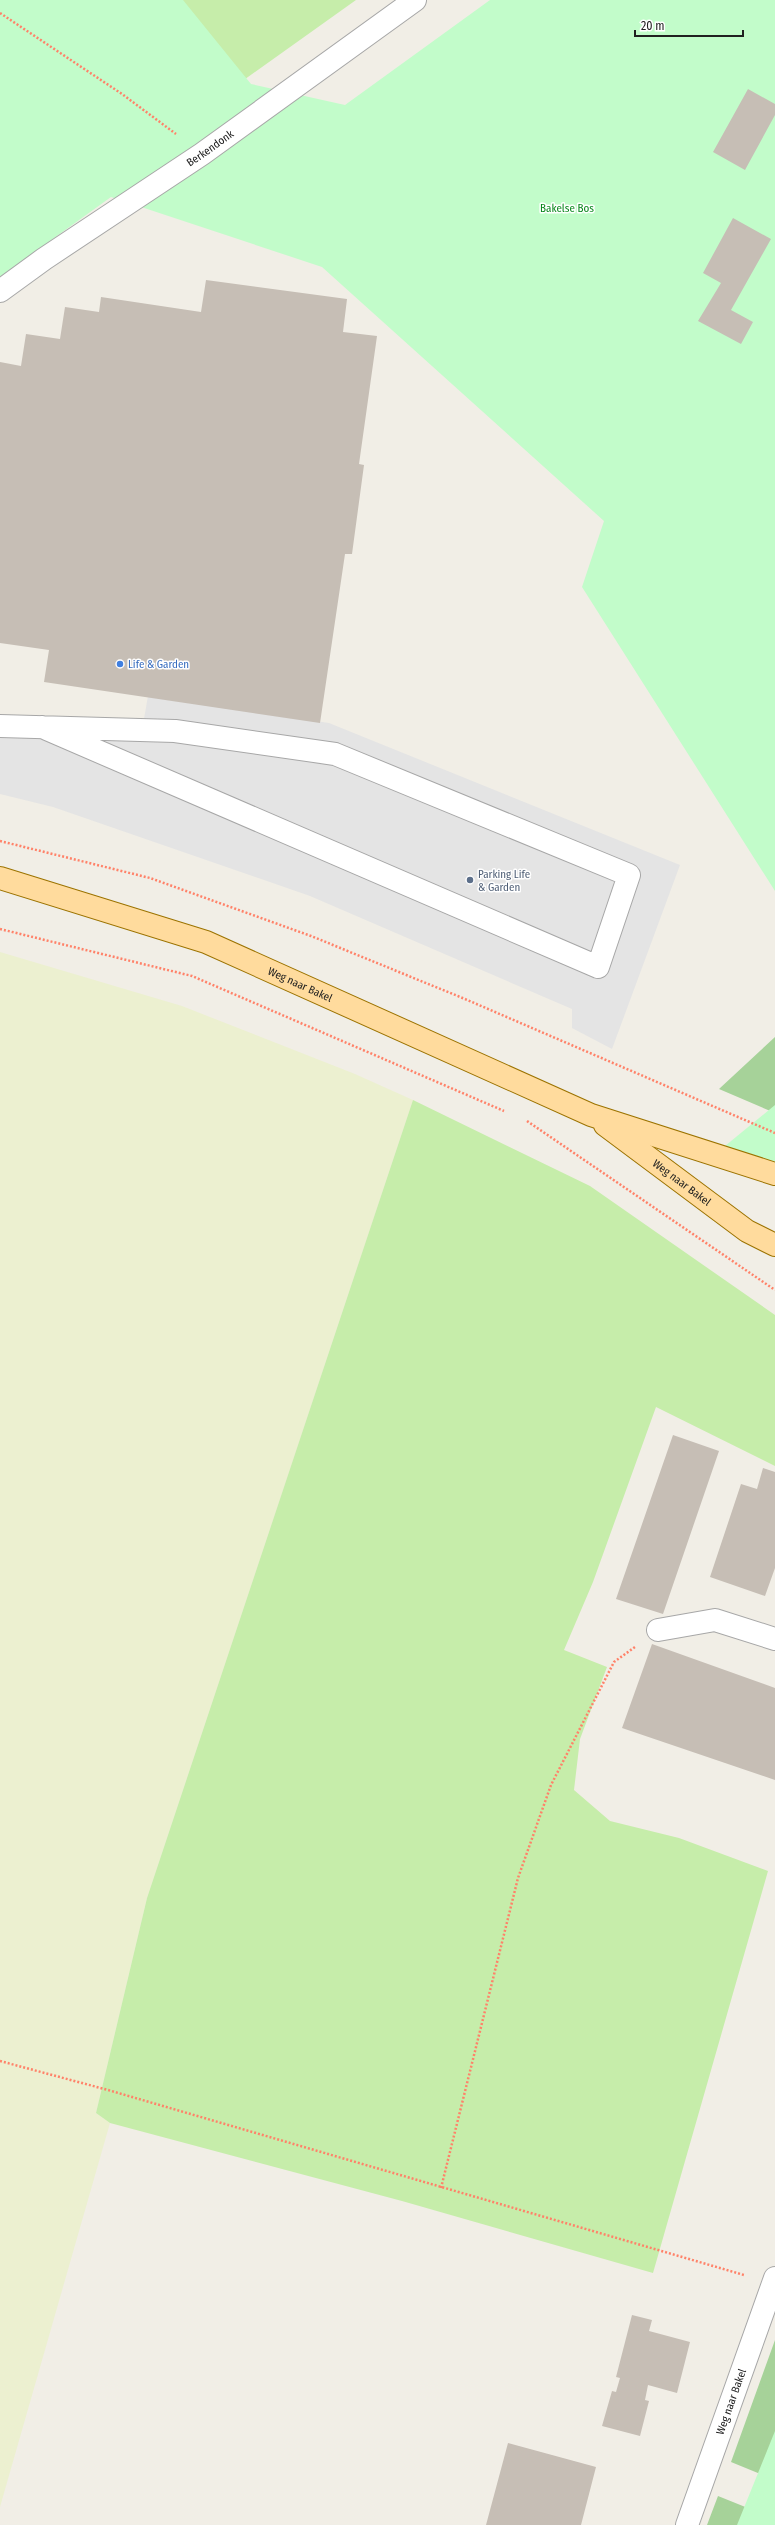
<svg xmlns="http://www.w3.org/2000/svg" width="775" height="2525" font-family="'Fira Sans Condensed',sans-serif">
  <style>
    .farmland { fill: #ecf0d0 }
    .grass { fill: #c6edaa }
    .forest { fill: #a6d299 }
    .park { fill: #c2fcca }
    .parking { fill: #e4e4e4 }
    .building { fill: #c6beb5 }
    .lines { fill: none; stroke-linecap: round; stroke-linejoin: round }
    .minor-casing { stroke: #a7a7a7; stroke-width: 24 }
    .major-casing { stroke: #9c7300; stroke-width: 24 }
    .path { stroke: #ff8269; stroke-width: 2.5; stroke-dasharray: 2 2; stroke-linecap: butt }
    .minor { stroke: #fff; stroke-width: 22 }
    .major { stroke: #ffdb9d; stroke-width: 22 }
    .shop-dot { fill: #3f7fe0; stroke: #fff; stroke-width: 1.5 }
    .service-dot { fill: #5c6f8a; stroke: #fff; stroke-width: 1.5 }
    .labels { text-anchor: middle; stroke-width: 3; stroke-linejoin: round; paint-order: stroke }
    .street-label { font-size: 11px; fill: #202020; stroke: #fff }
    .park-label { font-size: 11px; fill: #068619; stroke: #fff }
    .shop-label { font-size: 11px; fill: #366cbe; stroke: #fff; text-anchor: start }
    .service-label { font-size: 11px; fill: #4e5e75; stroke: #fff; text-anchor: start }
  </style>
  <rect width="100%" height="100%" fill="#f1eee6"/>
  <path class="farmland" d="M 0,952 L 182,1006 L 355,1074 L 413,1100 L 147,1898 L 96,2113 L 110,2123 L 0,2507 Z"/>
  <path class="grass" d="M 131,0 L 356,0 L 227,92 Z
    M 413,1100 L 590,1186 L 775,1315 L 775,1466 L 656,1407 L 593,1582 L 564,1650 L 607,1667 L 580,1739 L 574,1790 L 610,1821 L 679,1838 L 768,1871 L 653,2273 L 402,2201 L 110,2123 L 96,2113 L 147,1898 Z"/>
  <path class="forest" d="M 775,1037 L 775,1113 L 719,1089 Z
    M 775,2340 L 775,2480 L 731,2462 Z
    M 718,2496 L 775,2519 L 775,2525 L 707,2525 Z"/>
  <path class="park" d="M 0,0 L 183,0 L 251,84 L 345,105 L 490,0 L 775,0 L 775,891 L 582,587 L 604,521 L 322,267 L 111,197 L 0,277 Z
    M 775,1105 L 775,1163 L 725,1146 Z
    M 775,2431 L 775,2525 L 737,2525 Z"/>
  <path class="parking" d="M 148,696 L 329,723 L 680,865 L 612,1049 L 572,1028 L 572,1009 L 310,896 L 53,807 L 0,794 L 0,720 L 142,730 Z"/>
  <path class="building" d="M 748,89 L 775,104 L 775,115 L 745,170 L 713,152 Z
    M 733,218 L 771,239 L 731,310 L 753,322 L 741,344 L 698,321 L 721,283 L 703,273 Z
    M 206,280 L 347,299 L 343,332 L 377,336 L 359,464 L 364,465 L 352,554 L 345,554 L 320,723 L 44,682 L 49,650 L 0,643 L 0,362 L 21,366 L 26,334 L 60,339 L 65,307 L 99,312 L 101,297 L 201,312 Z
    M 673,1435 L 719,1451 L 663,1614 L 616,1599 Z
    M 763,1468 L 775,1472 L 775,1568 L 765,1596 L 710,1577 L 741,1484 L 757,1489 Z
    M 652,1644 L 775,1688 L 775,1780 L 622,1728 Z
    M 632,2315 L 652,2320 L 649,2331 L 690,2342 L 677,2393 L 648,2385 L 645,2400 L 649,2401 L 640,2436 L 602,2426 L 612,2391 L 616,2392 L 620,2378 L 616,2377 Z
    M 508,2443 L 596,2467 L 581,2525 L 486,2525 Z"/>
  <g class="lines">
    <g class="minor-casing">
      <g id="minor">
        <path id="s1" d="M 0,291 L 44,259 L 202,154 L 415,0"/>
        <path d="M 0,726 L 175,731 L 335,754 L 629,875 L 598,967 L 42,727"/>
        <path d="M 658,1630 L 715,1620 L 775,1639"/>
        <path id="s2" d="M 687,2525 L 775,2278"/>
      </g>
    </g>
    <g class="major-casing">
      <g id="major">
        <path id="s3" d="M 0,878 L 206,942 L 591,1115 L 775,1174"/>
        <path id="s4" d="M 605,1125 L 747,1231 L 775,1245"/>
      </g>
    </g>
    <path class="path" d="M 0,13 L 122,94 L 176,134
      M 0,841 L 150,878 L 311,936 L 465,999 L 775,1133
      M 0,929 L 192,976 L 504,1111
      M 527,1121 L 775,1290
      M 0,2061 L 108,2090 L 744,2275
      M 441,2188 L 518,1878 L 551,1785 L 614,1662 L 635,1647"/>
    <use href="#minor" class="minor"/>
    <use href="#major" class="major"/>
  </g>
  <circle class="shop-dot" cx="120" cy="664" r="4"/>
  <circle class="service-dot" cx="470" cy="880" r="4"/>
  <g class="labels">
    <g class="street-label">
      <text dy="4" stroke="none"><textPath href="#s1" startOffset="254">Berkendonk</textPath></text>
      <text dy="4" stroke="none"><textPath href="#s3" startOffset="319">Weg naar Bakel</textPath></text>
      <text dy="4" stroke="none"><textPath href="#s4" startOffset="96">Weg naar Bakel</textPath></text>
      <text dy="4" stroke="none"><textPath href="#s2" startOffset="131">Weg naar Bakel</textPath></text>
    </g>
    <g class="park-label">
      <text x="567" y="212">Bakelse Bos</text>
    </g>
    <g class="shop-label">
      <text x="128" y="668">Life &amp; Garden</text>
    </g>
    <g class="service-label">
      <text x="478" y="878">Parking Life<tspan x="478" dy="13">&amp; Garden</tspan></text>
    </g>
  </g>
  <path d="M635 30v6h108v-6" fill="none" stroke="#202020" stroke-width="2"/>
  <text x="641" y="30" font-size="12" fill="#202020" stroke="#ffffff" stroke-width="3" paint-order="stroke">20 m</text>
</svg>
